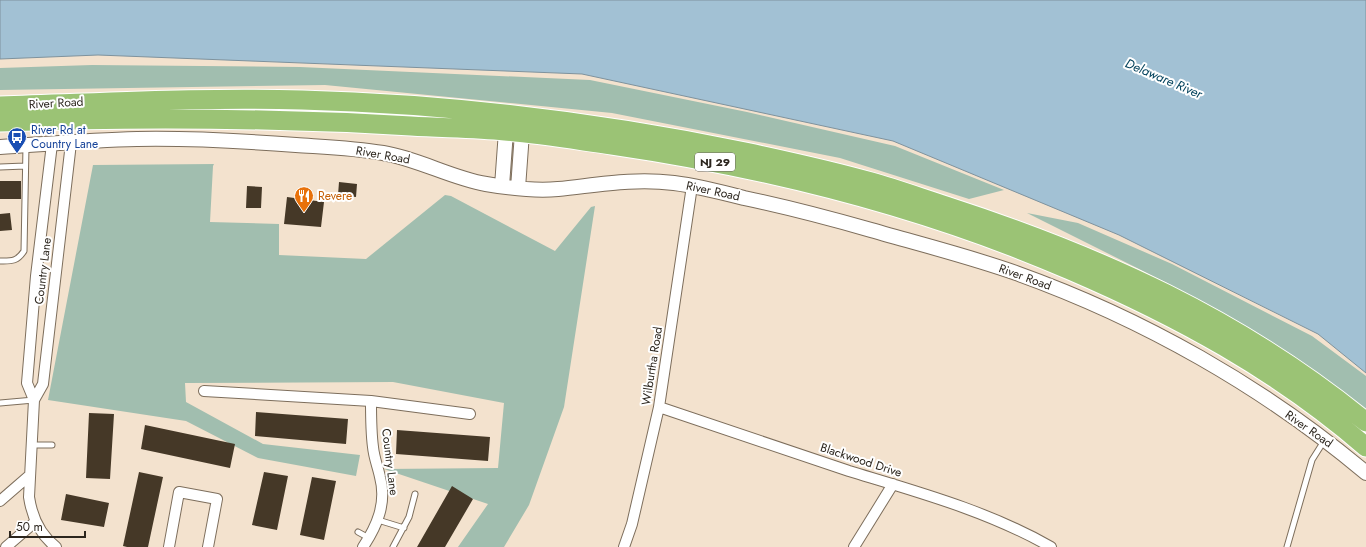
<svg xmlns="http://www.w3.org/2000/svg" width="1366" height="547" font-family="Jost,sans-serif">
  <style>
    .green { fill: #a1beaf }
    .water { fill: #a2c1d4; stroke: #7e929d }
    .building { fill: #453827 }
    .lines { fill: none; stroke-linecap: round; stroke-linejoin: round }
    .lane-casing { stroke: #7d6e5c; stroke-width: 7 }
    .street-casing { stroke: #7d6e5c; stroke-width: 12 }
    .secondary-casing { stroke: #7d6e5c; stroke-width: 16 }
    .highway-casing { stroke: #fff; stroke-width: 21 }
    .lane { stroke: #fff; stroke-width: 5 }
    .street { stroke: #fff; stroke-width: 10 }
    .secondary { stroke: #fff; stroke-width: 14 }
    .highway { stroke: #9bc375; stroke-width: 19 }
    .labels { text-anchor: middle; stroke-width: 4; stroke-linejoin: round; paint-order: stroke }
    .shield { fill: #fff; stroke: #6b6661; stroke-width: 1 }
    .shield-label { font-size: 11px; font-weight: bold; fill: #2b251d }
    .street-label { font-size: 12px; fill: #2b251d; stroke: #fff }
    .transit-label { font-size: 12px; fill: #164399; stroke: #fff; text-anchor: start }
    .food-label { font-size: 12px; fill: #c56008; stroke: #fff; text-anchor: start }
    .water-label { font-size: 13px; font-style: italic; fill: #04435d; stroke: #fff }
  </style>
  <rect width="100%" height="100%" fill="#f3e2ce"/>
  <path class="green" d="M 92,65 L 300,67 L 590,80 L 747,112 L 895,146 L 1004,190 L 969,199 L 840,158 L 612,113 L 325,85 L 0,90 L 0,68 Z
    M 214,164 L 213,166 L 210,222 L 279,224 L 279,255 L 366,259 L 445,195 L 451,196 L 555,251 L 591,207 L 595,206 L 564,407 L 529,505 L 504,547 L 458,547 L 488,504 L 384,469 L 498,468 L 504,403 L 393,382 L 185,383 L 186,402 L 263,444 L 360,455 L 356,476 L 258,458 L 186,421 L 48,400 L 93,165 Z
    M 1027,213 L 1078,223 L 1172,264 L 1312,336 L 1366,376 L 1366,412 L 1296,358 L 1167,283 Z"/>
  <path class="water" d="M 0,0 L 1366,0 L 1366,373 L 1318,334 L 1119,235 L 893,141 L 582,74 L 98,55 L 0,59 Z"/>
  <path class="building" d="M 0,181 L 21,181 L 21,199 L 0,199 Z
    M 339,182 L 357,184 L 356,197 L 338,195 Z
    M 247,186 L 262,187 L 261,208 L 246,208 Z
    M 287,197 L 324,202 L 321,227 L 284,224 Z
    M 10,213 L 12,230 L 0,231 L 0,214 Z
    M 256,412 L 348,419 L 346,444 L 255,436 Z
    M 89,413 L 114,414 L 110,479 L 86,478 Z
    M 145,425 L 235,444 L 230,468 L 141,449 Z
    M 397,430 L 490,437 L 488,461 L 396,454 Z
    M 139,472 L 163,477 L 148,547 L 127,547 L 123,546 Z
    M 264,472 L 288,476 L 277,530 L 252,525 Z
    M 312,477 L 336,481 L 324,540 L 300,535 Z
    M 452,486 L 473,499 L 445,547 L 417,547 Z
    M 66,494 L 109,503 L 104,527 L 61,520 Z"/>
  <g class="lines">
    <g class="lane-casing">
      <path id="lane" d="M 0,167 L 25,166
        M 0,261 C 11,261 17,262 24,251 L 26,146
        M 0,403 L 34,400
        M 31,445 L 52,445
        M 378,520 L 404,528
        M 358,532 L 369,538
        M 393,547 L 409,517 L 415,494
        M 1287,547 L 1312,460 L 1324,441"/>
    </g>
    <g class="street-casing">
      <path id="street" d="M 52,144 L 36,276 L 27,383 L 34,400 L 29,497 C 32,517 39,534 56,547
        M 204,391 L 371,401 L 470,414
        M 34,400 L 43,384 L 71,143
        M 659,407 C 722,428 785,450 849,471 C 918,492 988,511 1051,547
        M 0,501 L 30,475
        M 6,547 L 35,522
        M 169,547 L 179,492 L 217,499 L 208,547
        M 363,547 C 377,526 387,503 380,477 C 378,467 374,458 373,447 C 371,432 371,416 371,401
        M 624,547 L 632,524 L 659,407 L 692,186
        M 854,547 L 893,484"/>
    </g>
    <g class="secondary-casing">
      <path id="secondary" d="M 0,147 C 46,144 91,140 137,139 C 190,138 243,141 296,145 C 325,147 354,148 383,153 C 419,159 451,178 486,184 C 509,188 535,191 558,189 C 598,185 633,178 674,183 C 698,186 721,192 744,198 C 787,207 829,218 871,230 C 919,244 968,256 1016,273 C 1142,318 1264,387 1366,473
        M 502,186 L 506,131 L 511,123
        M 518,188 L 522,133 L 520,125"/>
    </g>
    <g class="highway-casing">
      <path id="highway" d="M 0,106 C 101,103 201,97 302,100 C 451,104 599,122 745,152 C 787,161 829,170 871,182 C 896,189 921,198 946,206 C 1100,256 1240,319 1366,422
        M 0,122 C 137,117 274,118 411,126 C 442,128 474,128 505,131 C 540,134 576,140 612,145 C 769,168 924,207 1070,270 C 1177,316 1277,370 1366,447"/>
    </g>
    <use href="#lane" class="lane"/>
    <use href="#street" class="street"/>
    <use href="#secondary" class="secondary"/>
    <use href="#highway" class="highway"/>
  </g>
  <defs>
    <g id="bus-pin" transform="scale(1)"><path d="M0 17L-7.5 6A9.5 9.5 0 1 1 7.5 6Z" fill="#1a4fb4" stroke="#fff"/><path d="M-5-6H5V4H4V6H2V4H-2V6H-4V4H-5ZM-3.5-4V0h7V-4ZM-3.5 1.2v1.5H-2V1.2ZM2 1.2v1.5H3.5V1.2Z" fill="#fff"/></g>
    <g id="restaurant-pin" transform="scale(1)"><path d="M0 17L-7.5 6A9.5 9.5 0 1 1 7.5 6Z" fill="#e8710a" stroke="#fff"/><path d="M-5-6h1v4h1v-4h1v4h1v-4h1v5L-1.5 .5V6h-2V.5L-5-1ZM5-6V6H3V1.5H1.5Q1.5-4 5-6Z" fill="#fff"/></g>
  </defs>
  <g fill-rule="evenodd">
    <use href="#bus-pin" x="17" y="137"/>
    <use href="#restaurant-pin" x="304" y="196"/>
  </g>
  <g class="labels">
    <rect class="shield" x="695" y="153" width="40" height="18" rx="3"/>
    <g class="shield-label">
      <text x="715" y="166">NJ 29</text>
    </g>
    <g class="street-label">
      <text transform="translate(56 103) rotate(-3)" y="4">River Road</text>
      <text transform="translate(383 155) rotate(10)" y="4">River Road</text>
      <text transform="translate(713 191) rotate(12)" y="4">River Road</text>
      <text transform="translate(43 271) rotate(-83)" y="4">Country Lane</text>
      <text transform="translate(1025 277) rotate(20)" y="4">River Road</text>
      <text transform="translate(652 366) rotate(-81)" y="4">Wilburtha Road</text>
      <text transform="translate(1309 429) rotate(35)" y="4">River Road</text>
      <text transform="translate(861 460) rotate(18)" y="4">Blackwood Drive</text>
      <text transform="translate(390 462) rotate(83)" y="4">Country Lane</text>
    </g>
    <g class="transit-label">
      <text x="31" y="134">River Rd at<tspan x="31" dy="14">Country Lane</tspan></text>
    </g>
    <g class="food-label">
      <text x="318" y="200">Revere</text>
    </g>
    <g class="water-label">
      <text transform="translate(1164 78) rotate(23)" y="5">Delaware River</text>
    </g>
  </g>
  <path d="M10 531v6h75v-6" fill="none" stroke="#2b251d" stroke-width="2"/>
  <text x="16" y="531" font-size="12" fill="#2b251d" stroke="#ffffff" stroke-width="3" paint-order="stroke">50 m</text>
</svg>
